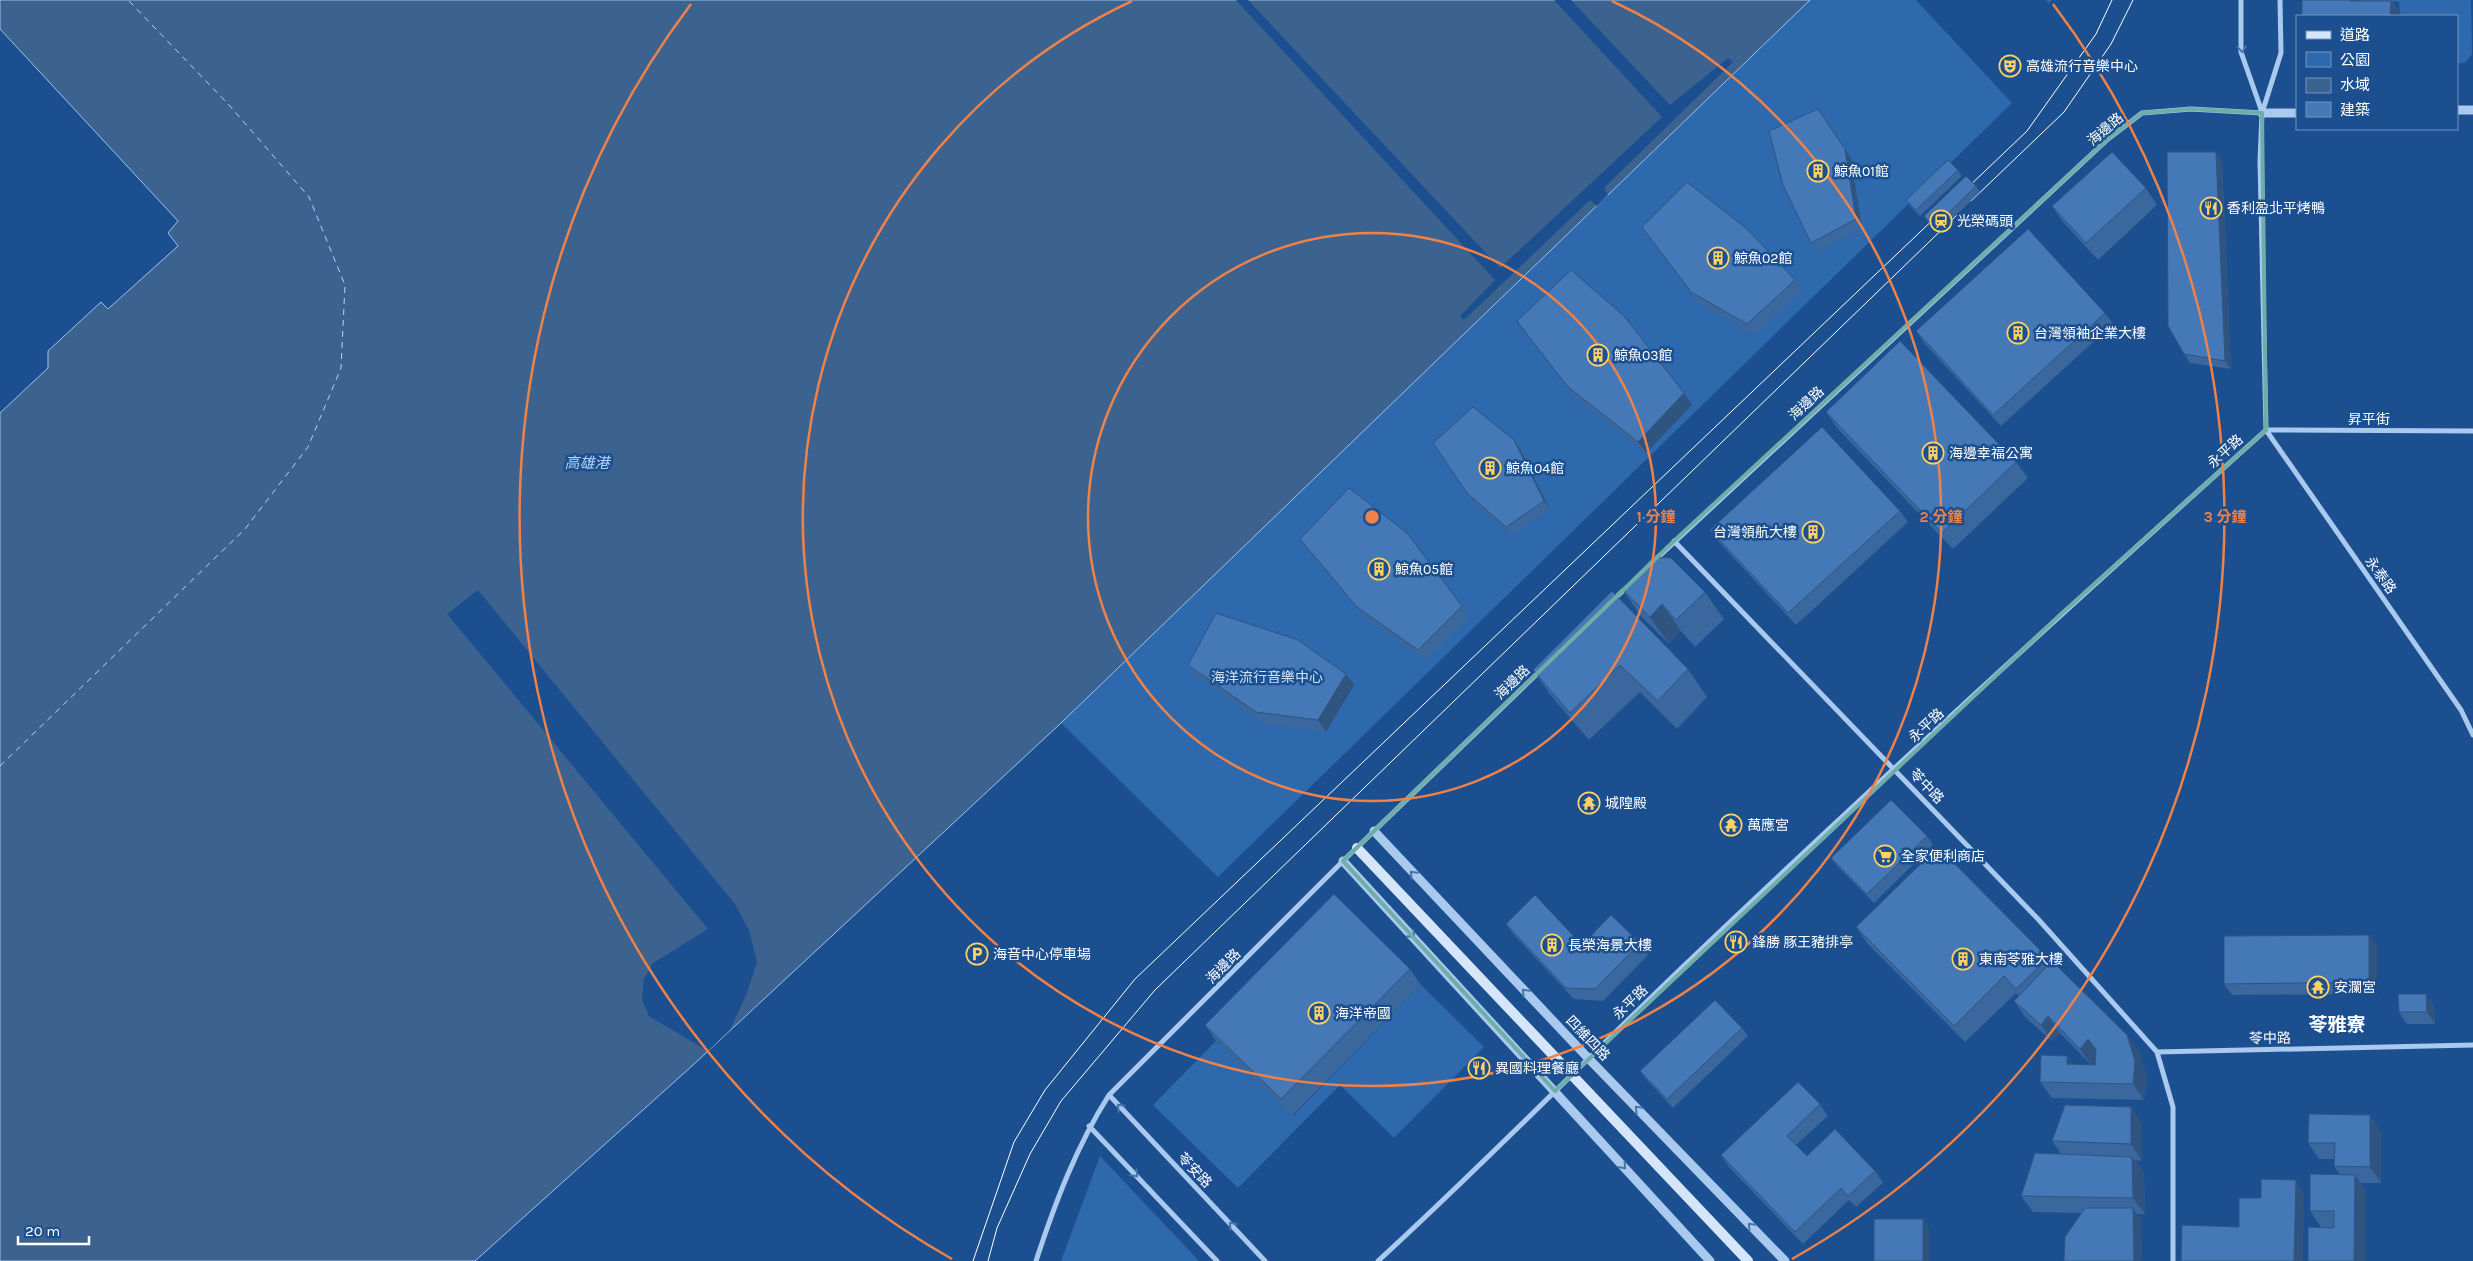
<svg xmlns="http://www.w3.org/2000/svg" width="2473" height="1261" font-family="Karla,'Noto Sans TC',sans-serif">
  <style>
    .green { fill: #2e69ad }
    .water { fill: #3c6290; stroke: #9cc4f0 }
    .pier { fill: #1b4f8f }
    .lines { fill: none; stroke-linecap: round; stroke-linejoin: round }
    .ferry { stroke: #b5d3f5; stroke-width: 1; stroke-dasharray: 6 5; stroke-linecap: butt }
    .minor { stroke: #a9c9ee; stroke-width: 5 }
    .tertiary { stroke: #a9c9ee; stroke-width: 9 }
    .secondary { stroke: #d6e6fa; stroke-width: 10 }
    .tram { stroke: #fff; stroke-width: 1 }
    .wall { fill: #3a679d; fill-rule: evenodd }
    .shaded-wall { fill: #305480 }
    .building { fill: #4478b7; stroke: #305480 }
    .oneway { stroke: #4674ac }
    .marked { fill: none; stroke: #6fada8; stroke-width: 4; stroke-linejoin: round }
    .ring { fill: none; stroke: #ee8249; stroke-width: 2.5 }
    .labels { text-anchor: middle; stroke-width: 5; stroke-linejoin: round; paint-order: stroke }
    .poi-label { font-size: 14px; fill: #fff; stroke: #1b4f8f; text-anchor: start }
    .street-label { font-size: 14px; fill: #fff; stroke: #1b4f8f }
    .park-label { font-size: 14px; fill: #cfe3fa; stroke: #1b4f8f }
    .water-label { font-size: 15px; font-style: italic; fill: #b5d3f5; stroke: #1b4f8f }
    .district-label { font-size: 19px; font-weight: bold; fill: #fff; stroke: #1b4f8f }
    .centre { fill: #ee8249; stroke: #1b4f8f; stroke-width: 2.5 }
    .ring-label { font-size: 15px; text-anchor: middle; font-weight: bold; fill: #ee8249; stroke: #1b4f8f; stroke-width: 5; stroke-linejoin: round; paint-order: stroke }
  </style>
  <rect width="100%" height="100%" fill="#1b4f8f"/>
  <path class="green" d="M 1810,0 L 1916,0 L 2012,103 L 1218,877 L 1061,723 Z
    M 2399,0 L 2471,0 L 2472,54 L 2465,63 L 2457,63 L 2457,16 L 2400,16 Z
    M 1421,985 L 1484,1047 L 1394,1138 L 1340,1085 L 1238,1188 L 1153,1105 L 1216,1041 L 1293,1116 Z
    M 1100,1156 L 1199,1261 L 1061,1261 Z"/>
  <path class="water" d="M 0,0 L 1810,0 L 1061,723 L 693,1065 L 475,1261 L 0,1261 L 0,413 L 48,368 L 48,351 L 101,302 L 108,309 L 178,246 L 168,233 L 178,221 L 0,29 Z"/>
  <path class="pier" d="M 1236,0 L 1248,0 L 1500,268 L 1662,117 L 1554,0 L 1571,0 L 1670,105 L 1728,58 L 1733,62 L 1604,188 L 1608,195 L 1597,206 L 1590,200 L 1464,320 L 1460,316 L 1495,280 Z
    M 478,590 L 735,904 L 749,930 L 757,962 L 747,993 L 730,1030 L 708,1051 L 649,1016 L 642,1000 L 644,979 L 653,963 L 708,929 L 447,614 Z"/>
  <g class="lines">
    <path class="ferry" d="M 0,766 L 245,529 L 308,447 L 341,368 L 345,285 L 309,197 L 229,105 L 128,0"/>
    <path class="minor" d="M 2241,0 L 2241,52 L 2262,112
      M 2266,430 L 2461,710 L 2473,735
      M 2266,430 L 2473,431
      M 1674,541 L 2038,919 L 2157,1052 L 2173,1107 L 2173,1261
      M 1653,562 L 2108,139 L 2142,113 L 2191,109 L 2262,113
      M 1613,600 L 1627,587
      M 2157,1052 L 2473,1045
      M 1109,1095 L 1265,1261
      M 1089,1126 L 1217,1261
      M 1036,1261 C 1055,1203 1076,1147 1109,1095 L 1343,861 L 1541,670
      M 1378,1261 C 1485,1163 1585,1060 1690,960 C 1879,780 2072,604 2266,430 L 2260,161 L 2262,113 L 2281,53 L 2280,0"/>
    <path class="tertiary" d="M 2457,110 L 2473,110
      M 2262,113 L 2297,113
      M 1374,831 L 1588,1058 L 1785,1261
      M 1343,861 L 1710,1261"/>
    <path class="secondary" d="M 1357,848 L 1748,1261"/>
    <path class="tram" d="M 1963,192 L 2027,131 L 2096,34 L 2112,0
      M 1971,201 L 2064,112 L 2111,44 L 2133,0
      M 973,1261 L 1014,1142 L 1045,1090 L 1135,979 L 1939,214
      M 988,1261 L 997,1228 L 1030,1154 L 1061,1101 L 1155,990 L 1957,215"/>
  </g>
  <path class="wall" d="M 2045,0 L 2052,0 L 2049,3 Z
    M 2302,0 L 2401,0 L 2401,2 L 2392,1 L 2402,16 L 2302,16 Z
    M 1851,158 L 1862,228 L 1817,252 L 1811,243 Z
    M 2222,160 L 2231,369 L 2190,363 L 2184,354 Z
    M 1958,170 L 1962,176 L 1920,216 L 1910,206 L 1906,200 Z
    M 1976,186 L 1980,192 L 1938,233 L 1928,222 L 1924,216 Z
    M 2146,188 L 2157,205 L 2098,260 L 2063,222 L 2052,206 Z
    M 1642,227 L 1795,280 L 1803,291 L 1755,335 L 1699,304 Z
    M 2105,313 L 2113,324 L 2001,426 L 1924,343 L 1916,331 Z
    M 1517,321 L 1692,405 L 1646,453 L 1575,398 Z
    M 1826,412 L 2016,462 L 2028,478 L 1953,549 L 1837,428 Z
    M 1433,443 L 1520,449 L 1550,510 L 1512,535 L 1473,502 Z
    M 1900,511 L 1908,522 L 1796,625 L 1718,541 L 1710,530 Z
    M 1300,539 L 1462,606 L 1470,618 L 1426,661 L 1365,618 L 1308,550 Z
    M 1622,589 L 1705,592 L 1724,619 L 1695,647 L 1681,631 L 1669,644 L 1641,616 Z
    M 1612,591 L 1688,669 L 1707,697 L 1677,729 L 1640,692 L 1589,740 L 1552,697 L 1533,670 Z
    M 1188,665 L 1346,674 L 1354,685 L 1326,732 L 1264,724 L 1196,676 Z
    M 1927,836 L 1933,845 L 1874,903 L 1837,866 L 1831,858 Z
    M 1506,924 L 1582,945 L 1640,943 L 1648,955 L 1603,1001 L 1574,999 L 1514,935 Z
    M 1856,927 L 2048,958 L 2051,962 L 2139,1051 L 2147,1077 L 2144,1100 L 2052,1098 L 2040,1082 L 2067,1056 L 2073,1064 L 2091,1065 L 2060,1033 L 2052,1041 L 2026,1018 L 2014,1001 L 2019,996 L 2016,993 L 1965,1042 L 1867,943 ZM 2095,1059 L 2095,1065 L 2091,1065 Z
    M 2369,935 L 2377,946 L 2377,994 L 2232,995 L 2224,984 Z
    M 1410,969 L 1421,985 L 1292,1116 L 1216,1041 L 1205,1025 Z
    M 2434,1005 L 2435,1024 L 2407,1024 L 2399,1012 Z
    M 1742,1028 L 1748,1036 L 1673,1108 L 1646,1079 L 1640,1071 Z
    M 1820,1104 L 1828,1116 L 1796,1145 L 1807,1156 L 1875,1171 L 1883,1183 L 1856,1207 L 1849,1200 L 1803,1244 L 1729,1167 L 1721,1155 Z
    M 2370,1115 L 2381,1132 L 2381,1183 L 2360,1183 L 2366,1191 L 2366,1261 L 2308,1261 L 2321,1227 L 2310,1211 L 2340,1175 L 2334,1166 L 2334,1159 L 2319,1159 L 2308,1143 Z
    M 2142,1123 L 2142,1161 L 2135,1160 L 2144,1173 L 2145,1214 L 2137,1214 L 2141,1219 L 2142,1261 L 2064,1261 L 2081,1213 L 2033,1212 L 2021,1196 L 2061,1154 L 2052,1141 Z"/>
  <path class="shaded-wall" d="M 2350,0 L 2361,0 L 2362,1 L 2350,1 Z
    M 2391,1 L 2402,16 L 2390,16 Z
    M 1818,109 L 1851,158 L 1862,228 L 1856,219 Z
    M 2216,152 L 2222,160 L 2231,369 L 2225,361 Z
    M 1684,393 L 1692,405 L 1646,453 L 1638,442 Z
    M 1514,440 L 1520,449 L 1550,510 L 1544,501 Z
    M 1662,604 L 1681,631 L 1669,644 L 1650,617 Z
    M 1346,674 L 1354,685 L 1326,732 L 1318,720 Z
    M 2369,935 L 2377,946 L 2377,994 L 2369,982 Z
    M 2426,994 L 2434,1005 L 2435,1024 L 2427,1012 Z
    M 2048,1016 L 2060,1033 L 2052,1041 L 2041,1025 Z
    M 2127,1035 L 2139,1051 L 2147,1077 L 2144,1100 L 2133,1084 Z
    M 2088,1039 L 2099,1055 L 2091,1065 L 2080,1049 Z
    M 2067,1056 L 2079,1072 L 2067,1064 Z
    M 2131,1107 L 2142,1123 L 2142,1161 L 2131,1144 Z
    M 2370,1115 L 2381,1132 L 2381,1183 L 2370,1167 Z
    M 2132,1157 L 2144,1173 L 2145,1214 L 2133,1198 Z
    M 2355,1175 L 2366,1191 L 2366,1261 L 2354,1261 Z
    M 2296,1180 L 2304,1192 L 2303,1261 L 2294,1261 Z
    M 2133,1208 L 2141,1219 L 2142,1261 L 2134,1261 Z
    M 1923,1219 L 1929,1228 L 1929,1261 L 1923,1261 Z"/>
  <path class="building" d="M 2302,0 L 2350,0 L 2350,1 L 2391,1 L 2390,16 L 2302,16 Z
    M 1818,109 L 1845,149 L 1856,219 L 1811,243 L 1783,185 L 1769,131 Z
    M 2112,152 L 2146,188 L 2086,243 L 2052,206 Z
    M 2167,152 L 2216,152 L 2225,361 L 2184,354 L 2168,326 Z
    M 1948,160 L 1958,170 L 1916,210 L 1906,200 Z
    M 1966,176 L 1976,186 L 1934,227 L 1924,216 Z
    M 1687,182 L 1747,229 L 1795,280 L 1747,324 L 1691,292 L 1642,227 Z
    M 2028,229 L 2105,313 L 1993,415 L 1916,331 Z
    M 1571,270 L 1624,316 L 1684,393 L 1638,442 L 1567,386 L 1517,321 Z
    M 1900,341 L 2016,462 L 1942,533 L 1826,412 Z
    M 1473,407 L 1514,440 L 1544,501 L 1506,527 L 1467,493 L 1433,443 Z
    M 1822,427 L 1900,511 L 1788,613 L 1710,530 Z
    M 1349,488 L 1407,533 L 1462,606 L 1418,650 L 1357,607 L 1300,539 Z
    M 1653,557 L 1671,558 L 1705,592 L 1676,620 L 1662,604 L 1650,617 L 1622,589 Z
    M 1612,591 L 1688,669 L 1658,701 L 1620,665 L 1570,713 L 1533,670 Z
    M 1216,613 L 1298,640 L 1346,674 L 1318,720 L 1256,712 L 1188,665 Z
    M 1891,800 L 1927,836 L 1867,894 L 1831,858 Z
    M 1938,847 L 2048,958 L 2016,989 L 2004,976 L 1954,1026 L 1856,927 Z
    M 1334,894 L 1410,969 L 1281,1099 L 1205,1025 Z
    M 1535,895 L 1582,945 L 1611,915 L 1640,943 L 1595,989 L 1566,988 L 1506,924 Z
    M 2369,935 L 2369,982 L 2224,984 L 2224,936 Z
    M 2052,961 L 2127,1035 L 2135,1061 L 2133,1084 L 2040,1082 L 2041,1055 L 2067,1056 L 2067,1064 L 2095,1065 L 2096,1049 L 2088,1039 L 2080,1049 L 2048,1016 L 2041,1025 L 2014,1001 Z
    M 2398,994 L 2426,994 L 2427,1012 L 2399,1012 Z
    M 1715,1000 L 1742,1028 L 1667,1099 L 1640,1071 Z
    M 1798,1082 L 1820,1104 L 1787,1136 L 1807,1156 L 1835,1129 L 1875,1171 L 1848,1196 L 1841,1188 L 1795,1232 L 1721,1155 Z
    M 2065,1105 L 2131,1107 L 2131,1144 L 2052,1141 Z
    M 2309,1114 L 2370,1115 L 2370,1167 L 2334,1166 L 2335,1143 L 2308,1143 Z
    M 2035,1153 L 2132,1157 L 2133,1198 L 2021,1196 Z
    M 2310,1174 L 2355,1175 L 2354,1261 L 2308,1261 L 2308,1227 L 2334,1228 L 2334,1211 L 2310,1211 Z
    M 2261,1179 L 2296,1180 L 2294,1261 L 2181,1261 L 2182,1225 L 2239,1227 L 2239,1198 L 2261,1198 Z
    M 2085,1208 L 2133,1208 L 2134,1261 L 2064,1261 L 2065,1237 Z
    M 1874,1219 L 1923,1219 L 1923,1261 L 1874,1261 Z"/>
  <defs><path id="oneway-chevron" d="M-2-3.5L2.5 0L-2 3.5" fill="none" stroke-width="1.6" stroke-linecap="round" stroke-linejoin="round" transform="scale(1.25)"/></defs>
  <g class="oneway">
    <use href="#oneway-chevron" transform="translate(2242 49) rotate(83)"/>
    <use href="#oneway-chevron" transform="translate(1413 874) rotate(-133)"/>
    <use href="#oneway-chevron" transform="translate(1412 935) rotate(47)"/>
    <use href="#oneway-chevron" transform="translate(1525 992) rotate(-134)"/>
    <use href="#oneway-chevron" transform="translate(1120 1107) rotate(-134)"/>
    <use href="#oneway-chevron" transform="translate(1638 1109) rotate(-134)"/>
    <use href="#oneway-chevron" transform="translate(1623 1166) rotate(48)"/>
    <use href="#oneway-chevron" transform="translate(1135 1174) rotate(47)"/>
    <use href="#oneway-chevron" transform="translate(1232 1225) rotate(-132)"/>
    <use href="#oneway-chevron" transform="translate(1751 1226) rotate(-134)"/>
  </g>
  <path class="marked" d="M 2191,109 L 2262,113 L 2266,430 L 2060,615 L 1555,1091 L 1343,861 L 1674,541 L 2108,139 L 2142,113 Z"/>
  <g class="ring">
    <circle cx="1372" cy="517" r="284"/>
    <path d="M1612 1A569 569 0 1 1 1132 1"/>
    <path d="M952 1259A853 853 0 0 1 691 4M2053 4A853 853 0 0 1 1792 1259"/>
  </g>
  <defs>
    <g id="theatre-ring" transform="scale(1.125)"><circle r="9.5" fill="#1b4f8f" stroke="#ffd166" stroke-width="1.5"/><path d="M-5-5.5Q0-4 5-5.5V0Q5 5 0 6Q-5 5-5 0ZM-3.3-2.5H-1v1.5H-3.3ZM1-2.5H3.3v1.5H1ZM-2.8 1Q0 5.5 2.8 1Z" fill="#ffd166"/></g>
    <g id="building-ring" transform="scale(1.125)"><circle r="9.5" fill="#1b4f8f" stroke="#ffd166" stroke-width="1.5"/><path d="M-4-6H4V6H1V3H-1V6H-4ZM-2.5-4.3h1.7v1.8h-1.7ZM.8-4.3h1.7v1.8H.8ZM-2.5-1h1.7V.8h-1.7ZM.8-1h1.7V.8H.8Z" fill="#ffd166"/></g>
    <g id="restaurant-ring" transform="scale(1.125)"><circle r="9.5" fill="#1b4f8f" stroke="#ffd166" stroke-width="1.5"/><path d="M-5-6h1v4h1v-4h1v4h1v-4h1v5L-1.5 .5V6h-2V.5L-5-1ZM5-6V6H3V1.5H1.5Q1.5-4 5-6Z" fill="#ffd166"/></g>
    <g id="station-ring" transform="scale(1.125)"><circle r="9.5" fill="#1b4f8f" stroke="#ffd166" stroke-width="1.5"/><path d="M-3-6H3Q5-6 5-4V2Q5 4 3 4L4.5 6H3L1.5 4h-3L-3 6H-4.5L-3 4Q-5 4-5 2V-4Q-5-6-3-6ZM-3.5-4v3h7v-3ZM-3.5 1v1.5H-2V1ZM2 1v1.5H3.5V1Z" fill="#ffd166"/></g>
    <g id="temple-ring" transform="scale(1.125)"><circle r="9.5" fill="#1b4f8f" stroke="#ffd166" stroke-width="1.5"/><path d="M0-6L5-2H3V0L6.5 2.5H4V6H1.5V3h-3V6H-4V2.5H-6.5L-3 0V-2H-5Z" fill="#ffd166"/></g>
    <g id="supermarket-ring" transform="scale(1.125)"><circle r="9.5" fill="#1b4f8f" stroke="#ffd166" stroke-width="1.5"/><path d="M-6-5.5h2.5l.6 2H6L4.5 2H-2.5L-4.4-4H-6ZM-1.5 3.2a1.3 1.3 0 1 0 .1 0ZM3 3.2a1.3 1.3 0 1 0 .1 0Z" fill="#ffd166"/></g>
    <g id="parking-ring" transform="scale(1.125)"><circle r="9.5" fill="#1b4f8f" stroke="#ffd166" stroke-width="1.5"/><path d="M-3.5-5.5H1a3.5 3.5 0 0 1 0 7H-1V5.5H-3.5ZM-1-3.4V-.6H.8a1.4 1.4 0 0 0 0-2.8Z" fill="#ffd166"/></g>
  </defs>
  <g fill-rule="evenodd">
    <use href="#theatre-ring" x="2010" y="66"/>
    <use href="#building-ring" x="1818" y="171"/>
    <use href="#restaurant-ring" x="2211" y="208"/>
    <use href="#station-ring" x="1941" y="221"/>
    <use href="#building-ring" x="1718" y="258"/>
    <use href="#building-ring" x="2018" y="333"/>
    <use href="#building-ring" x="1598" y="355"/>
    <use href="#building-ring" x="1933" y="453"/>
    <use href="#building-ring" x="1490" y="468"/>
    <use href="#building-ring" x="1813" y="532"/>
    <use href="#building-ring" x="1379" y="569"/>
    <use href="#temple-ring" x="1589" y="803"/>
    <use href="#temple-ring" x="1731" y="825"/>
    <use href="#supermarket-ring" x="1885" y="856"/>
    <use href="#restaurant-ring" x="1736" y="942"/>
    <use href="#building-ring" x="1552" y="945"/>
    <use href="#parking-ring" x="977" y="954"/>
    <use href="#building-ring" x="1963" y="959"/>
    <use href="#temple-ring" x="2318" y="987"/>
    <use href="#building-ring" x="1319" y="1013"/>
    <use href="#restaurant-ring" x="1479" y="1068"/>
  </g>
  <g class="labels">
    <g class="poi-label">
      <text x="2026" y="71">高雄流行音樂中心</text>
      <text x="1834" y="176">鯨魚01館</text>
      <text x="2227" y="213">香利盈北平烤鴨</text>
      <text x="1957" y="226">光榮碼頭</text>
      <text x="1734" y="263">鯨魚02館</text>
      <text x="2034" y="338">台灣領袖企業大樓</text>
      <text x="1614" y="360">鯨魚03館</text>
      <text x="1949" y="458">海邊幸福公寓</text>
      <text x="1506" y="473">鯨魚04館</text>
      <text x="1797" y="537" text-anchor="end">台灣領航大樓</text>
      <text x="1395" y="574">鯨魚05館</text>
      <text x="1605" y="808">城隍殿</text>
      <text x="1747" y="830">萬應宮</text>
      <text x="1901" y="861">全家便利商店</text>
      <text x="1752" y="947">鋒勝 豚王豬排亭</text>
      <text x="1568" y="950">長榮海景大樓</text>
      <text x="993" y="959">海音中心停車場</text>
      <text x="1979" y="964">東南苓雅大樓</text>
      <text x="2334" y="992">安瀾宮</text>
      <text x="1335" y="1018">海洋帝國</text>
      <text x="1495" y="1073">異國料理餐廳</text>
    </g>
    <g class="street-label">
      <text transform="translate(2105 129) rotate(-40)" y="5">海邊路</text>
      <text transform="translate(1806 403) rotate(-43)" y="5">海邊路</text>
      <text x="2369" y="424">昇平街</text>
      <text transform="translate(2225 451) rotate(-42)" y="5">永平路</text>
      <text transform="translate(2381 575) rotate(55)" y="5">永泰路</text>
      <text transform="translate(1512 682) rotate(-44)" y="5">海邊路</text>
      <text transform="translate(1926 725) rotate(-43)" y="5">永平路</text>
      <text transform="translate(1927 786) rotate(46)" y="5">苓中路</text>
      <text transform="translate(1223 966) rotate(-45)" y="5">海邊路</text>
      <text transform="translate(1630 1002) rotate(-44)" y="5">永平路</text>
      <text transform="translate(1588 1038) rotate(46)" y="5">四維四路</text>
      <text transform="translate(2270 1038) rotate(-1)" y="5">苓中路</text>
      <text transform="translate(1195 1170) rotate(46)" y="5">苓安路</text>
    </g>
    <g class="park-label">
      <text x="1267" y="682">海洋流行音樂中心</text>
    </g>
    <g class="water-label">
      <text x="587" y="468">高雄港</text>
    </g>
    <g class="district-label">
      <text x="2337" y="1031">苓雅寮</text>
    </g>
  </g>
  <circle cx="1372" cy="517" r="8" class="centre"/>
  <g class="ring-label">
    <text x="1656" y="522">1 分鐘</text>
    <text x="1941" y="522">2 分鐘</text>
    <text x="2225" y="522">3 分鐘</text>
  </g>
  <rect x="2296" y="15" width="162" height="115" fill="#1b4f8f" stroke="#7695bc"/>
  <rect x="2306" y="31" width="25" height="8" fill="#d6e6fa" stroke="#7695bc"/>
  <text x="2340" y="40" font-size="15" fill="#ffffff">道路</text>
  <rect x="2306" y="52" width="25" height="15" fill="#2e69ad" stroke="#7695bc"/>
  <text x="2340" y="65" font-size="15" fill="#ffffff">公園</text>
  <rect x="2306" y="78" width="25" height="15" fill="#3c6290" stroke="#7695bc"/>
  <text x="2340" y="90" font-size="15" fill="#ffffff">水域</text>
  <rect x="2306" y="102" width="25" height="15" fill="#4478b7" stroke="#7695bc"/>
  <text x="2340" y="115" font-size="15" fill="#ffffff">建築</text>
  <path d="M18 1236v8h71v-8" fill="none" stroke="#ffffff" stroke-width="2.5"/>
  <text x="25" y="1236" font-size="15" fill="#ffffff" stroke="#1b4f8f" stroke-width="4" paint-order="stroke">20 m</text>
</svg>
